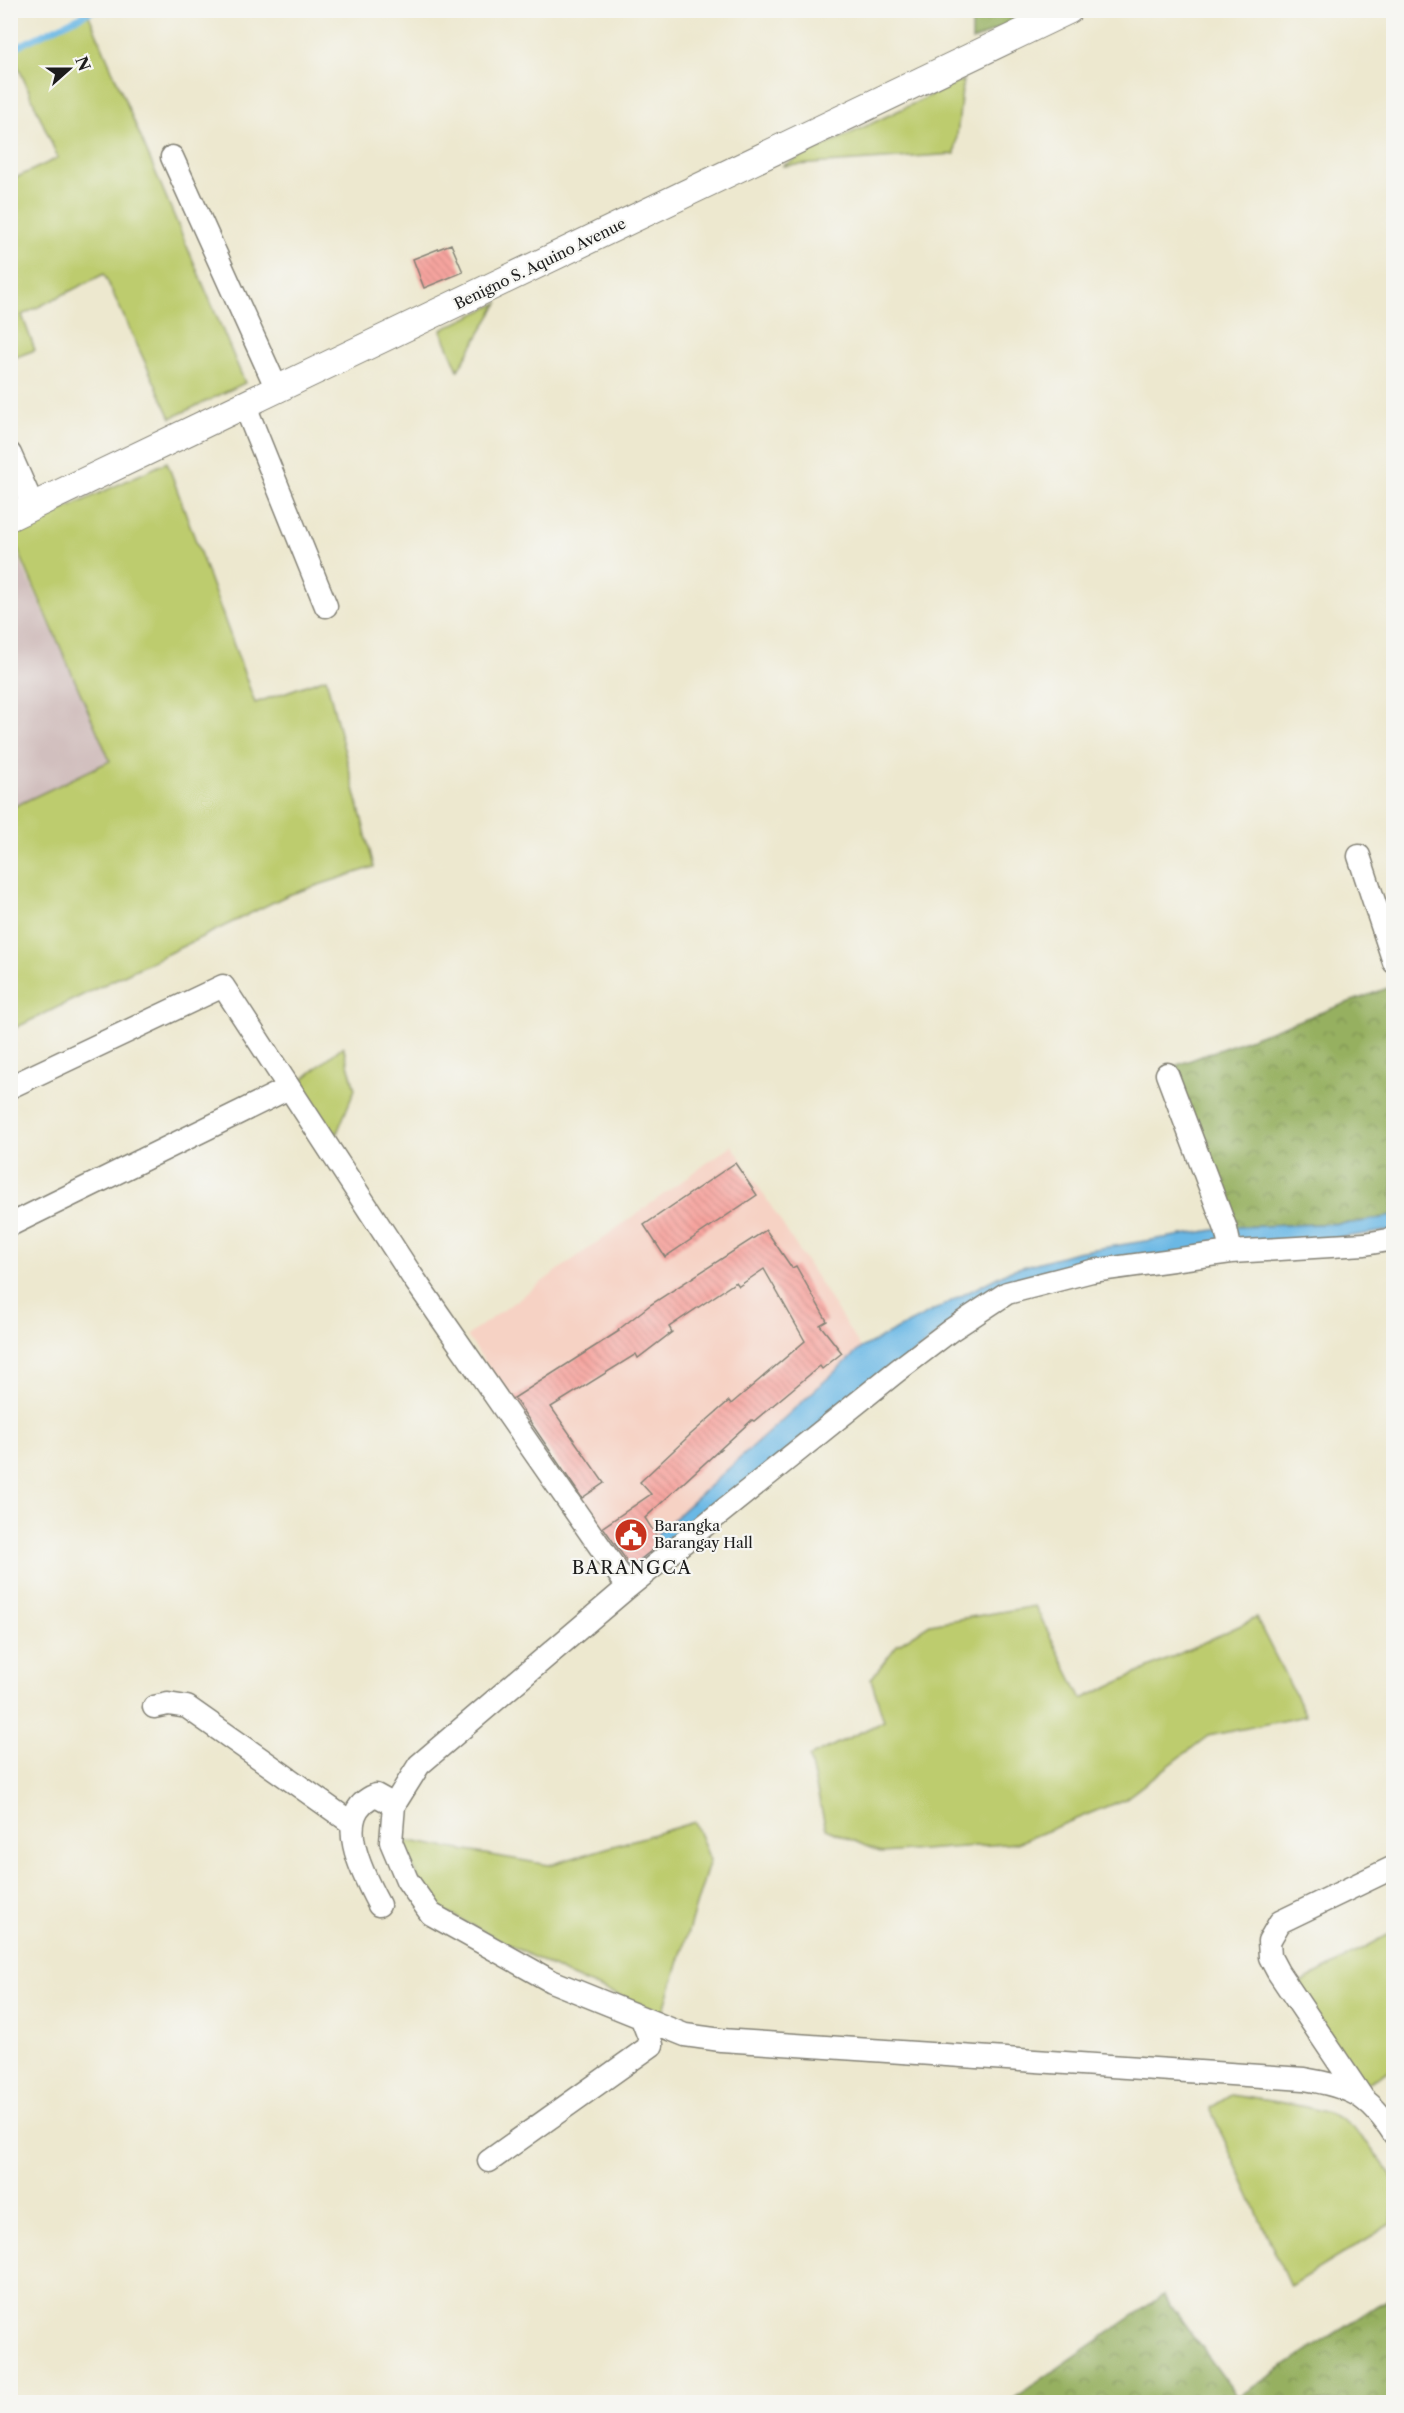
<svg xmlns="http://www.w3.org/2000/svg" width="1404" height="2413" font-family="'Libre Caslon Text',serif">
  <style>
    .built { fill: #f6d2c4 }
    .industrial { fill: #d1bfbe }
    .grass { fill: #bdcc6e; stroke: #6c7445; stroke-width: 1.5 }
    .forest { fill: url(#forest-crowns); stroke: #59663e; stroke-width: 1.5 }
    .water { fill: #6ab8e5; stroke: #436a80; stroke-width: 1.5 }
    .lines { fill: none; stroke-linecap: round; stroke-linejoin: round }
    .stream { stroke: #6ab8e5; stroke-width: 6 }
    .building { fill: url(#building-back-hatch) }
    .minor-casing { stroke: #848276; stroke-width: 25 }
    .major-casing { stroke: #848276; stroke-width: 29 }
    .minor { stroke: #fff; stroke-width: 22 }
    .major { stroke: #fff; stroke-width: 27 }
    .labels { text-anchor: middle; stroke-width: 4.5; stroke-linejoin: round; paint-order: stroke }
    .street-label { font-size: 15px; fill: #1c1c1c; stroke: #f6f6f2 }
    .poi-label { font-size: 15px; fill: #1c1c1c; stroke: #f6f6f2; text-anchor: start }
    .quarter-label { font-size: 18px; letter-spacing: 1.5px; fill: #1c1c1c; stroke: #f6f6f2 }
  </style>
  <defs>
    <pattern id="forest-crowns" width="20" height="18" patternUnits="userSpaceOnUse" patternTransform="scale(1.5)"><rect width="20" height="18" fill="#96b061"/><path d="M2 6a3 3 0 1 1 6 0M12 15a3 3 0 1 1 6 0" fill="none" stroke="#7a8e4f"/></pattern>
    <pattern id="building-back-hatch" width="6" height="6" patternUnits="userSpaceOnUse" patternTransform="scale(1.5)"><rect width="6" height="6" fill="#f6a49f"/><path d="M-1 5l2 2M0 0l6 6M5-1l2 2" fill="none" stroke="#d28d88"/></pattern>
  </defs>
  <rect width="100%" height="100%" fill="#f6f6f2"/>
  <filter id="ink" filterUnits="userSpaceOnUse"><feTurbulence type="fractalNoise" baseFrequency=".0167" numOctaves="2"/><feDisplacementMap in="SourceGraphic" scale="12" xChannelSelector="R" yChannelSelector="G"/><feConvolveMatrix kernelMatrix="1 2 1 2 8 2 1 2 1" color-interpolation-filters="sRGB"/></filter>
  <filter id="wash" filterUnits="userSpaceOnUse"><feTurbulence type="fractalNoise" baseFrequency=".008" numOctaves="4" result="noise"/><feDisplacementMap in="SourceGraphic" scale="24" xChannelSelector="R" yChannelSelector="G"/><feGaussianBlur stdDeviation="1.35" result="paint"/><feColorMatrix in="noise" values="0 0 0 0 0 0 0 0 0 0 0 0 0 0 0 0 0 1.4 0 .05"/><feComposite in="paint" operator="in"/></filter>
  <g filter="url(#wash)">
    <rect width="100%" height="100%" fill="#ede8cf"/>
    <path class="built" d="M 732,1145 L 861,1348 L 625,1563 L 467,1336 Z"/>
    <path class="industrial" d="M 10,538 L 111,761 L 11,808 L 10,808 Z"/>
    <path class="grass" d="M 88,13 L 245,383 L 171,418 L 104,274 L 22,315 L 35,350 L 11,359 L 11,180 L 58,158 L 11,50 Z
      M 963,80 L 955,154 L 782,166 Z
      M 498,303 L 458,370 L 441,330 Z
      M 167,462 L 255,703 L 326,678 L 374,867 L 288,895 L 11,1030 L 11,808 L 110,761 L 11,534 Z
      M 343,1046 L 355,1089 L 333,1143 L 295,1086 Z
      M 1035,1606 L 1082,1699 L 1256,1618 L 1306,1716 L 1208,1736 L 1125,1799 L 1017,1843 L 882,1853 L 826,1829 L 809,1757 L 884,1721 L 871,1679 L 897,1645 L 930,1624 Z
      M 695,1822 L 710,1860 L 663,2013 L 572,1977 L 438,1908 L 416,1875 L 403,1840 L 549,1865 Z
      M 1393,1932 L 1393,2068 L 1362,2086 L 1295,1986 Z
      M 1231,2095 C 1260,2100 1317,2105 1341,2119 C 1362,2133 1377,2155 1391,2175 L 1393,2180 L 1393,2223 L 1290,2286 L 1210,2108 Z"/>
    <path class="forest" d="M 972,11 L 972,10 L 1036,11 L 972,41 Z
      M 1393,986 L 1393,1216 L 1354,1223 L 1233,1227 L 1172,1067 Z
      M 1163,2295 L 1238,2397 L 1393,2295 L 1393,2402 L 1009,2402 Z"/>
    <path class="water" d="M 1393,1216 L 1393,1230 L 999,1287 L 617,1585 L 607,1575 L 625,1563 L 861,1348 L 1011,1270 L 1076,1252 L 1233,1227 L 1354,1223 Z"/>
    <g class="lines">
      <path class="stream" d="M 10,50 L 94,10"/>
    </g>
    <g id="blocks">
      <path class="building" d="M 451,244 L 463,272 L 424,288 L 413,259 Z
        M 735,1163 L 757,1195 L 665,1257 L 644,1225 Z
        M 766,1230 L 792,1268 L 796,1266 L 827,1321 L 820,1325 L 842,1353 L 822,1369 L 820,1366 L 754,1421 L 752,1420 L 645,1518 L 661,1543 L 631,1567 L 603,1527 L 651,1494 L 640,1482 L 690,1435 L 729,1401 L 731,1404 L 805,1341 L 764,1269 L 739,1286 L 736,1282 L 669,1327 L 672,1332 L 638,1358 L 636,1354 L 551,1407 L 604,1483 L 582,1498 L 514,1398 L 619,1331 L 618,1330 L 650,1305 Z"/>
    </g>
  </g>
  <g filter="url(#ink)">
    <use href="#blocks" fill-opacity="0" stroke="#848276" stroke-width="1.5"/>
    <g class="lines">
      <g class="minor-casing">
        <path id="minor" d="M 172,157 L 277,389
          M 245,406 L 326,606
          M 10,454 L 33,506
          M 1359,856 L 1394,962
          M 1167,1074 L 1226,1229 L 1231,1252
          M 10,1087 L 223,986 L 412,1276 L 628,1587
          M 10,1225 L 289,1088
          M 1394,1239 L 1365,1244 L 1231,1252 L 1092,1271 L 1007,1293 L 951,1330 L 897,1371 L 628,1587 L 419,1765 L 394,1805 L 391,1842 L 407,1880 L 431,1914 L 551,1981 L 685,2035 L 721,2040 L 1304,2079 C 1350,2087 1368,2094 1394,2134
          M 154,1707 L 168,1704 L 187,1707 L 353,1824
          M 379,1905 C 363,1875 330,1813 376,1795 L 394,1805
          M 1362,2097 L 1278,1972 L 1270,1957 L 1269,1941 L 1280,1922 L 1394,1867
          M 489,2161 L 652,2045 L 642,2019"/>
      </g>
      <g class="major-casing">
        <path id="major" d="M 10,517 L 1069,10"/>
      </g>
      <use href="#minor" class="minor"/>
      <use href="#major" class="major"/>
    </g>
  </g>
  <defs>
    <g id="civic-disc" transform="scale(1.725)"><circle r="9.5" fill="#c8321e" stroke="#f6f6f2"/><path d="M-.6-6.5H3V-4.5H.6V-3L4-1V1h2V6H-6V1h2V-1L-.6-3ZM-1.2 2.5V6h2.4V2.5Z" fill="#fff"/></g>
  </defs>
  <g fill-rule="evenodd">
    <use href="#civic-disc" x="631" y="1535"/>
  </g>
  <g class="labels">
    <g class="street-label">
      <text transform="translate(540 264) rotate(-26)" y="5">Benigno S. Aquino Avenue</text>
    </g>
    <g class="poi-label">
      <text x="654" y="1531">Barangka<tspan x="654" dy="17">Barangay Hall</tspan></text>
    </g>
    <g class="quarter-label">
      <text x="632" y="1574">BARANGCA</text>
    </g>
  </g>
  <rect width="1404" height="2413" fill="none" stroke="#f6f6f2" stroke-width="36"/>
  <g transform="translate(69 69) rotate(69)" stroke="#f6f6f2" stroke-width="4.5" paint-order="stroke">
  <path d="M0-4.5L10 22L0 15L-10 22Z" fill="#1c1c1c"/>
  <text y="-9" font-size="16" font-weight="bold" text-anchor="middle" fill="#1c1c1c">N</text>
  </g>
</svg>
